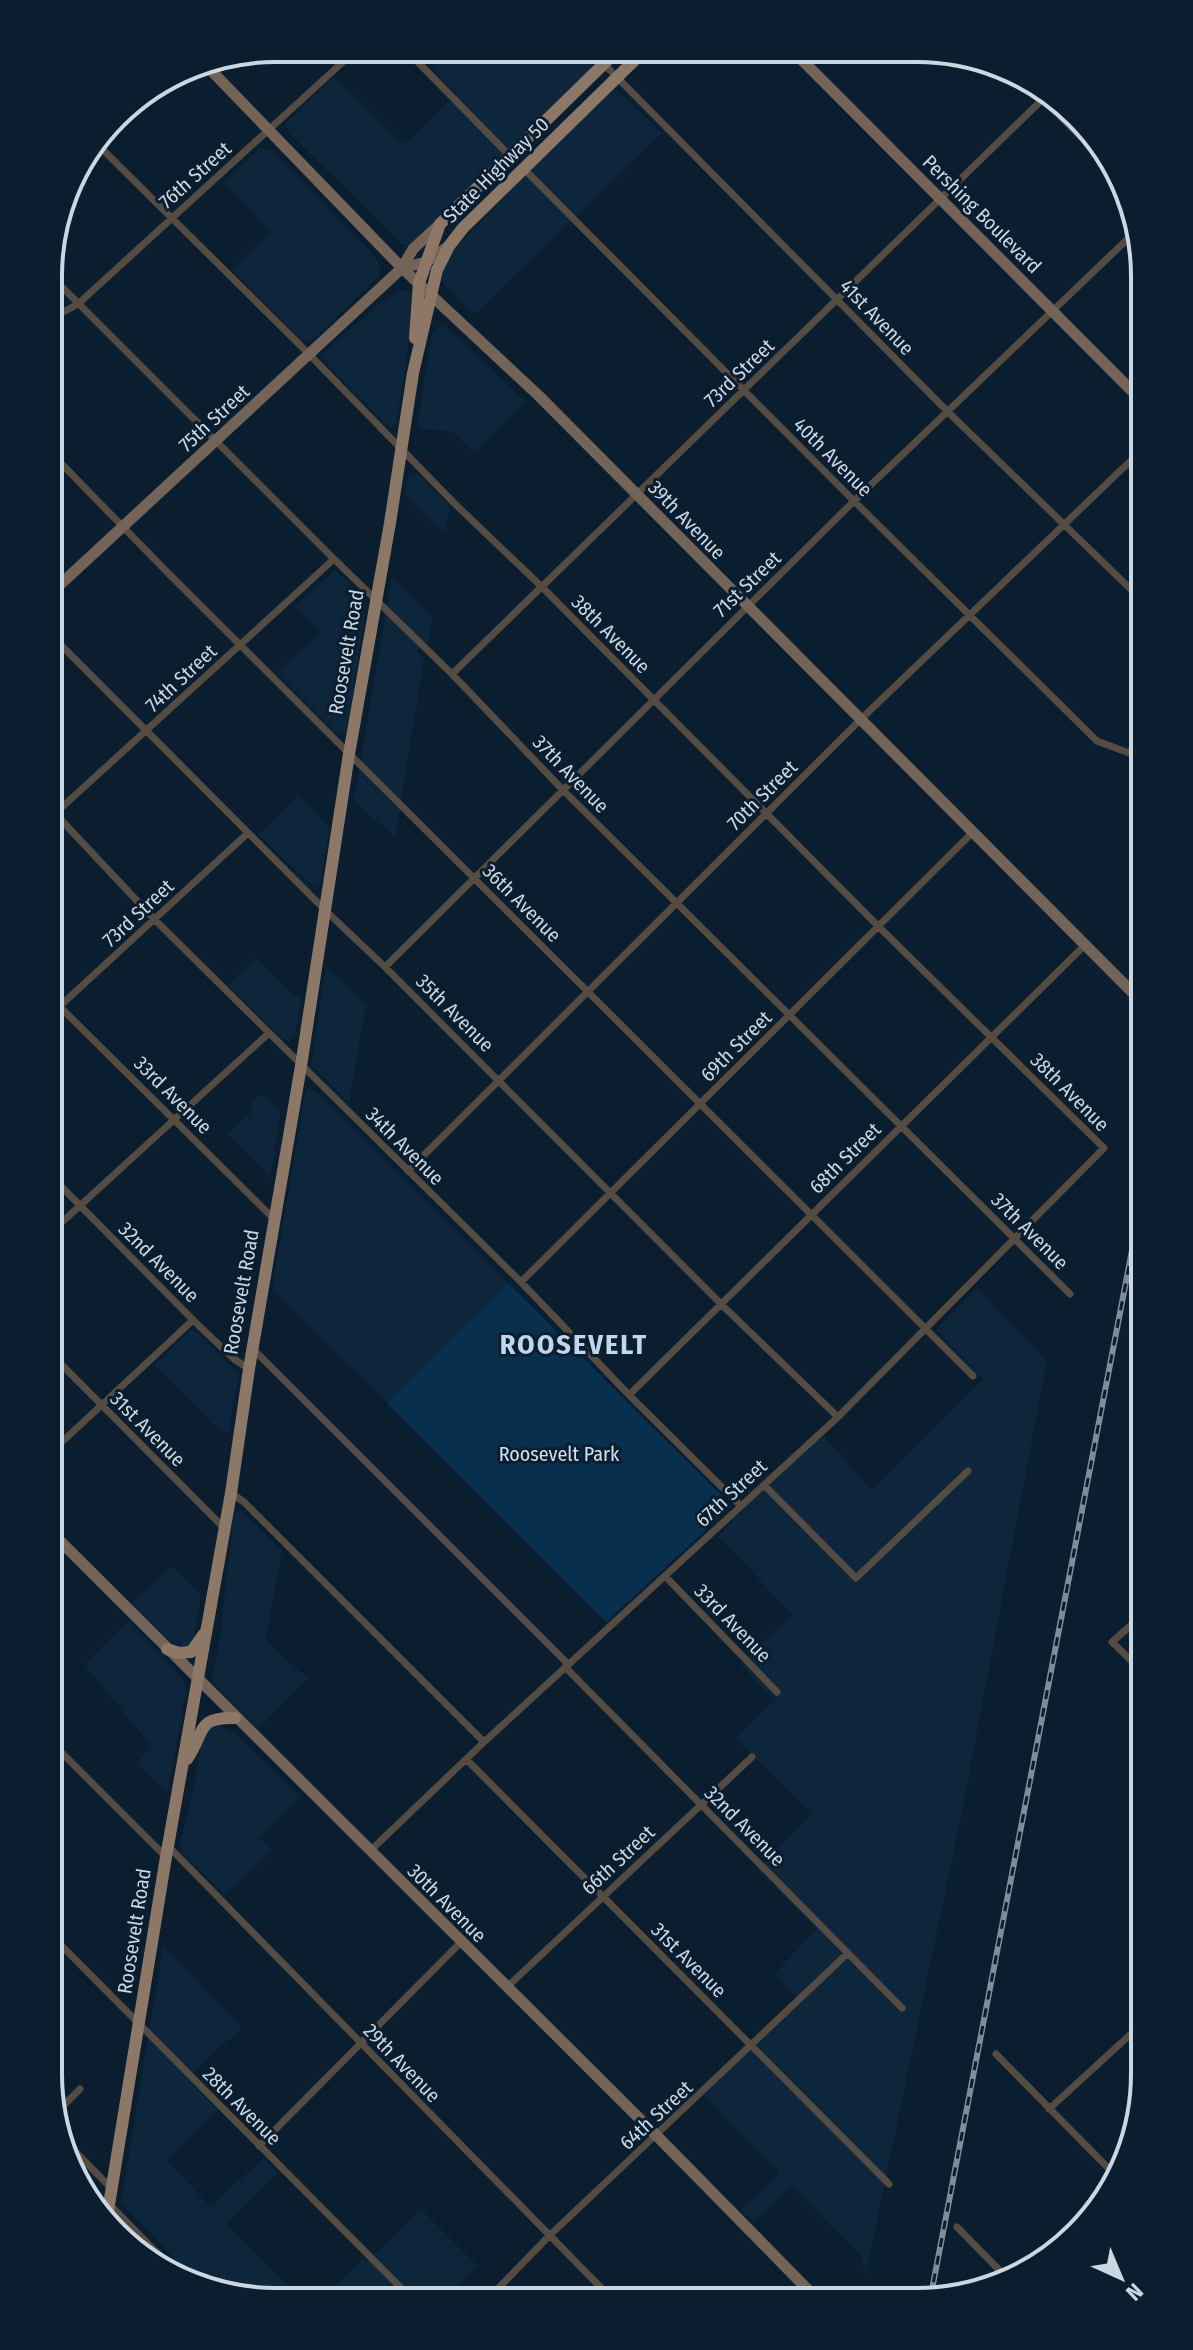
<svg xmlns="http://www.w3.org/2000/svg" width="1193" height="2350" font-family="'Fira Sans Condensed',sans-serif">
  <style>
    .built { fill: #0d263c }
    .green { fill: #082f4e }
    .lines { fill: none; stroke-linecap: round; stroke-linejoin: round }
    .street { stroke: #544b43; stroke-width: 7 }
    .secondary { stroke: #746458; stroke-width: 11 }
    .primary { stroke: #8d7868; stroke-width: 12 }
    .rail-casing { stroke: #7f8d9b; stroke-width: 6 }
    .rail { stroke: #0b1e2f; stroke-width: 3; stroke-dasharray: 9; stroke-linecap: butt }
    .labels { text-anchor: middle; stroke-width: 6; stroke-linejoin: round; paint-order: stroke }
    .street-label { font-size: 20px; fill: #cbd7e2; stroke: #0b1e2f }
    .park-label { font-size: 20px; fill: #d1e0ef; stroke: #0b1e2f }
    .district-label { font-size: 28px; font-weight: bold; letter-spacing: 2px; fill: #bfd7ee; stroke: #0b1e2f }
    .rim { fill: none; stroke: #cbd7e2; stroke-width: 4 }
  </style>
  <rect width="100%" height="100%" fill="#0b1e2f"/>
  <path class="built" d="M 450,49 L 580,50 L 591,62 L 593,67 L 411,245 L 401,244 L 293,137 L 288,132 L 286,123 L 334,77 L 403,145 L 456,94 L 431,67 Z
    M 616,89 L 662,133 L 474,315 L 442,282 L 444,269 L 456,247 L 555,144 L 612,90 Z
    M 264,148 L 273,151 L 371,252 L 381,267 L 377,278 L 312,341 L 301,339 L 232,270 L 271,232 L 223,182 L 257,151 Z
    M 400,291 L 408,291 L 412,294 L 414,298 L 414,310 L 396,425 L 390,428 L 321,358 L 327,349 L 382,302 Z
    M 441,325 L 448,328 L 526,402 L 475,453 L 454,432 L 417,428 L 432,334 Z
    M 411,472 L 416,473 L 451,508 L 444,533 L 405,495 L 408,476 Z
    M 335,570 L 367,602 L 347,728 L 345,734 L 340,736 L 277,673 L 321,632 L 295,606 Z
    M 392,576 L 433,617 L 428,641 L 417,652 L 424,659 L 395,838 L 354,800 Z
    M 298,795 L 330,828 L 320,885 L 316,889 L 258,834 Z
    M 257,958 L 295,996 L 301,999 L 295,1036 L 289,1041 L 282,1038 L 228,985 Z
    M 326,966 L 366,1005 L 349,1103 L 311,1065 Z
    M 309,1088 L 318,1093 L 508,1283 L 387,1403 L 272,1289 L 305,1092 Z
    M 262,1093 L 281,1112 L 270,1178 L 228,1134 L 252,1112 L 250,1105 Z
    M 977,1288 L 1047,1361 L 962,1811 L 866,2274 L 860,2255 L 792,2185 L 754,2222 L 741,2210 L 780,2173 L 698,2090 L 796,1997 L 774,1974 L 818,1929 L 757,1869 L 811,1815 L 736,1738 L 775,1700 L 740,1664 L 793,1615 L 718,1536 L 819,1430 L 872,1491 L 983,1380 L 936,1330 Z
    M 194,1330 L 239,1374 L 228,1435 L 215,1427 L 154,1365 L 190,1331 Z
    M 241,1510 L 282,1550 L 266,1640 L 308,1679 L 258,1728 L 218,1688 L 212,1680 L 220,1638 L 233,1522 L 235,1514 Z
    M 171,1566 L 201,1596 L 194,1638 L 186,1647 L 173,1644 L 131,1604 Z
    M 129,1621 L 179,1674 L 185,1684 L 186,1692 L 167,1795 L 137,1763 L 152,1747 L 85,1665 Z
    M 218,1725 L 231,1731 L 244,1742 L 300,1797 L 259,1838 L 272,1850 L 225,1895 L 183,1853 L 180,1843 L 194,1789 L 202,1738 L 208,1730 Z
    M 163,1948 L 174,1957 L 242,2027 L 187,2079 L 218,2110 L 166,2161 L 211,2207 L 263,2158 L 278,2173 L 227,2224 L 302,2300 L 246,2300 L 189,2274 L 121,2203 Z
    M 421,2209 L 478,2266 L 443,2301 L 320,2300 L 363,2259 L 366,2262 Z"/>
  <path class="green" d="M 508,1283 L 732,1506 L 606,1622 L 387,1403 Z"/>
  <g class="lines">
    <path class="street" d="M 405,49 L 510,156
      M 590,50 L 947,411 L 1145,603
      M 1030,86 L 1107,163
      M 96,143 L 302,347 L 455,504 L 542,587 L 878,926 L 1104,1148 L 838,1417 L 484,1742 L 370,1851
      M 525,170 L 854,501 L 1097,741 L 1129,753 L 1145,739
      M 50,275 L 334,559 L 452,674 L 563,790 L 1070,1294
      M 50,319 L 78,304 L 357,49
      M 50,452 L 169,574 L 973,1376
      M 49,633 L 326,911 L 385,967 L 721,1304 L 838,1417
      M 452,674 L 1047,95
      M 49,807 L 155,920 L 521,1282 L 629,1395 L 741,1506
      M 49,819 L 334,559
      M 385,967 L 854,501 L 1137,230
      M 49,996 L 274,1219
      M 49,1016 L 248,833
      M 408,1171 L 860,720 L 1145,447
      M 49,1174 L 193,1320 L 234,1359 L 249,1369
      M 49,1234 L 269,1033
      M 521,1282 L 973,832
      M 253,1349 L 568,1664
      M 49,1352 L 224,1528
      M 629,1395 L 1085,945
      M 49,1454 L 193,1320
      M 764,1485 L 856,1578 L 968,1471
      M 231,1493 L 244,1502 L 484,1742
      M 665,1576 L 777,1692
      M 565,1667 L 902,2008
      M 1145,1674 L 1112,1642 L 1145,1613
      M 48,1739 L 166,1857
      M 466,1759 L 889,2184
      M 168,1846 L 614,2301
      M 48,1932 L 413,2300
      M 507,1987 L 752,1757
      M 996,2054 L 1113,2173
      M 1049,2109 L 1144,2022
      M 55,2114 L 80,2089
      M 58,2134 L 111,2188
      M 259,2146 L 461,1942
      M 110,2205 L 170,2266
      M 957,2227 L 1007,2278
      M 486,2301 L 549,2236 L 848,1953"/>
    <path class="secondary" d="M 793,51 L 1145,404
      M 203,62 L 402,268 L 538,395 L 1145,1005
      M 402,268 L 426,262 L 449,246
      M 50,594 L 402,268 L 413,249 L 440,224
      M 49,1530 L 657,2136 L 820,2302"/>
    <path class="primary" d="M 415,338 L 419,283 L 440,224 L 618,50
      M 167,1649 L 179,1653 L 191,1652 L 204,1634
      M 187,1759 C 206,1732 195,1717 235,1718
      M 107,2217 L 166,1857 L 231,1493 L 249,1369 L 301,1066 L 349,754 L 390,523 L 413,373 L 437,270 L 449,246 L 463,228 L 645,50"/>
    <g class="rail-casing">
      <path id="rail" d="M 930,2300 L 1145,1183"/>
    </g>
    <use href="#rail" class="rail"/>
  </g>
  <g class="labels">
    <g class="street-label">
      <text transform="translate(496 170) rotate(-45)" y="7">State Highway 50</text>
      <text transform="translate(195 175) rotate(-42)" y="7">76th Street</text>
      <text transform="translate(982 214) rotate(45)" y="7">Pershing Boulevard</text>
      <text transform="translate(877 317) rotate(46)" y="7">41st Avenue</text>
      <text transform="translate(739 373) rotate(-44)" y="7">73rd Street</text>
      <text transform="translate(214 418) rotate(-43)" y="7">75th Street</text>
      <text transform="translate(833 457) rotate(45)" y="7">40th Avenue</text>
      <text transform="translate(687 520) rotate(46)" y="7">39th Avenue</text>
      <text transform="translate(747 584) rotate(-44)" y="7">71st Street</text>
      <text transform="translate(611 634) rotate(45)" y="7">38th Avenue</text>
      <text transform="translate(346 652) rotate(-80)" y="7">Roosevelt Road</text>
      <text transform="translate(181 678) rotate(-43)" y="7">74th Street</text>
      <text transform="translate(571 774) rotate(46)" y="7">37th Avenue</text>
      <text transform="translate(762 795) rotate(-45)" y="7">70th Street</text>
      <text transform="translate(522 903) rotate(45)" y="7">36th Avenue</text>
      <text transform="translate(138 913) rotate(-43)" y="7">73rd Street</text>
      <text transform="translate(455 1013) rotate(45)" y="7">35th Avenue</text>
      <text transform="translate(736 1046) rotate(-45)" y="7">69th Street</text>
      <text transform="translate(1070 1092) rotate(45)" y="7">38th Avenue</text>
      <text transform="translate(173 1095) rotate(45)" y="7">33rd Avenue</text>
      <text transform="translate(405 1146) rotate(45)" y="7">34th Avenue</text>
      <text transform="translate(845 1158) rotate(-45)" y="7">68th Street</text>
      <text transform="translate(1030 1231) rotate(45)" y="7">37th Avenue</text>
      <text transform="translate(159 1262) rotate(45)" y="7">32nd Avenue</text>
      <text transform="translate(241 1292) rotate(-80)" y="7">Roosevelt Road</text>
      <text transform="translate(148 1429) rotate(45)" y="7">31st Avenue</text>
      <text transform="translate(731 1493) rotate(-43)" y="7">67th Street</text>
      <text transform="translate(733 1623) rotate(46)" y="7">33rd Avenue</text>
      <text transform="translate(745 1826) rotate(45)" y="7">32nd Avenue</text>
      <text transform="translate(618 1860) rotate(-43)" y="7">66th Street</text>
      <text transform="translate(447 1903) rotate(45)" y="7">30th Avenue</text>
      <text transform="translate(134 1931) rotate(-81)" y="7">Roosevelt Road</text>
      <text transform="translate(689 1960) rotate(45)" y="7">31st Avenue</text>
      <text transform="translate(402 2063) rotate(46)" y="7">29th Avenue</text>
      <text transform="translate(242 2106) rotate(45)" y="7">28th Avenue</text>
      <text transform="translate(656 2115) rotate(-43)" y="7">64th Street</text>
    </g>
    <g class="park-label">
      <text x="559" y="1461">Roosevelt Park</text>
    </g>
    <g class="district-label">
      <text x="574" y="1354">ROOSEVELT</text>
    </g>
  </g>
  <path d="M0 0H1193V2350H0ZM276 62H917A214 214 0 0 1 1131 276V2074A214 214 0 0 1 917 2288H276A214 214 0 0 1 62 2074V276A214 214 0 0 1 276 62Z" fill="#0b1e2f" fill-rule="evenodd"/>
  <path class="rim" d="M276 62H917A214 214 0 0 1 1131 276V2074A214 214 0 0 1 917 2288H276A214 214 0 0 1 62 2074V276A214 214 0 0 1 276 62Z"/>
  <g transform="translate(1121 2278) rotate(136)" stroke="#0b1e2f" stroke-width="6" paint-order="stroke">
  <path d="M0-6L14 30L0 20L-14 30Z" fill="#cbd7e2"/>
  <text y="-12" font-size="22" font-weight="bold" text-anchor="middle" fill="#cbd7e2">N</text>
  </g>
</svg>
